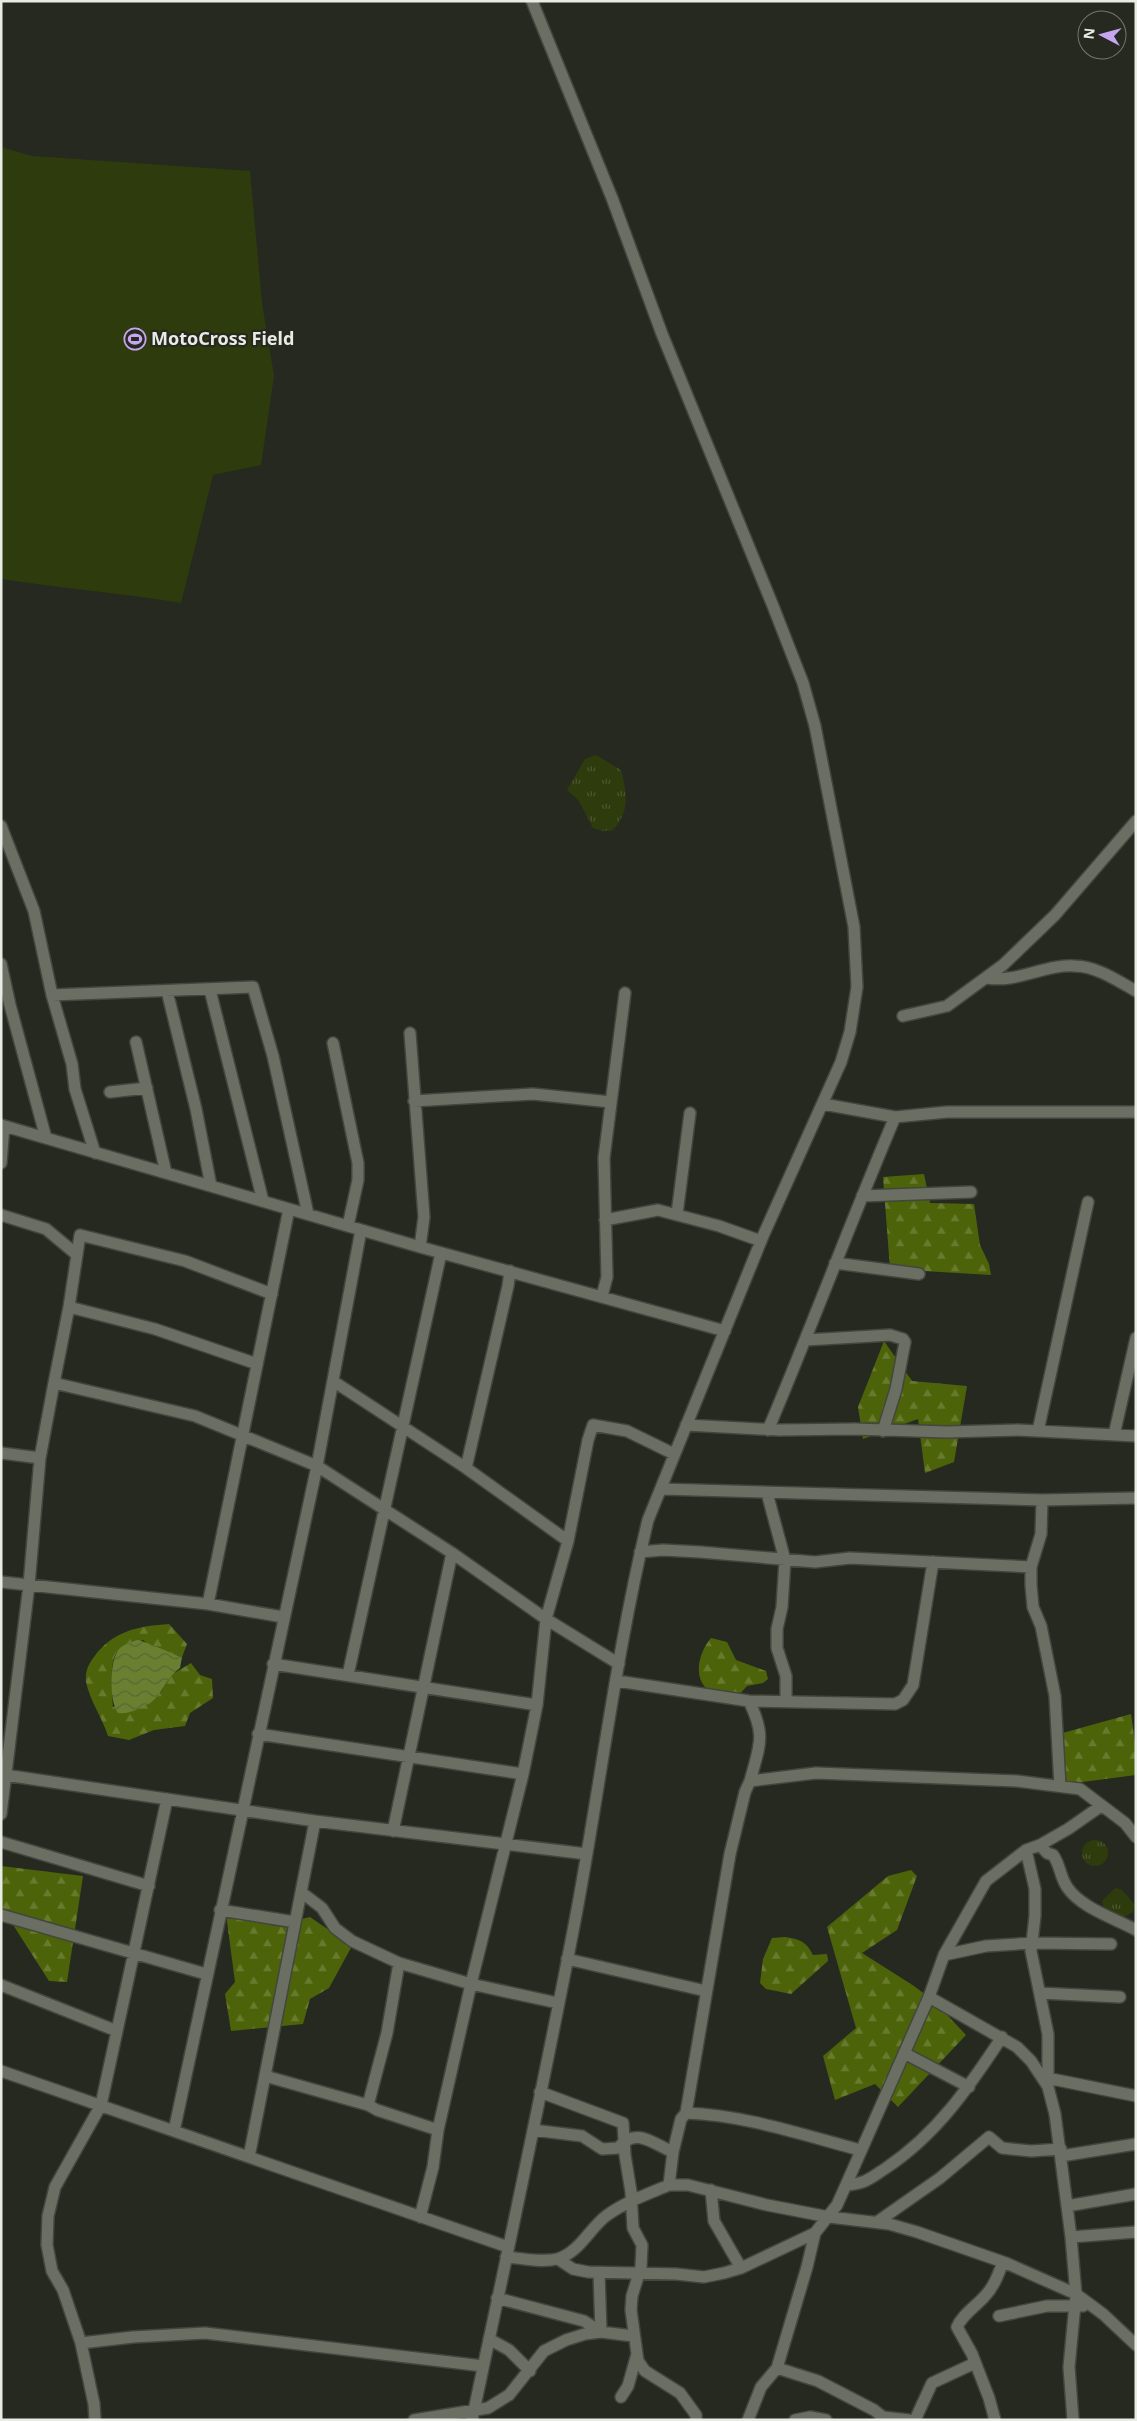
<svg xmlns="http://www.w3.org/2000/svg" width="1137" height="2421" font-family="'Noto Sans',sans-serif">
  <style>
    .grass { fill: url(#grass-tufts) }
    .forest { fill: url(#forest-firs) }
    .garden { fill: #2e3b0c }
    .water { fill: url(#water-waves) }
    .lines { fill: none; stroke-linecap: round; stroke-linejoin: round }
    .minor-casing { stroke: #43463e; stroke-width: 14 }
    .minor { stroke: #6b6f63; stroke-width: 11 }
    .labels { text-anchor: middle; stroke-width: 4.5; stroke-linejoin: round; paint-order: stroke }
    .poi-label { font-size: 18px; font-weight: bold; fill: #e9ece5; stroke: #26291f; text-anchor: start }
  </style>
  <defs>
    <pattern id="grass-tufts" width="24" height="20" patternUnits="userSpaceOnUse" patternTransform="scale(1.25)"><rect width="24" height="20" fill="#2e3b0c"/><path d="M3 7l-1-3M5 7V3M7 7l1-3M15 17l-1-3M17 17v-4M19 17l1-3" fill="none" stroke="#4c582f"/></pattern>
    <pattern id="forest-firs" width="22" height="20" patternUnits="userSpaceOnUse" patternTransform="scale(1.25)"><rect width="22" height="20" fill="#4d630a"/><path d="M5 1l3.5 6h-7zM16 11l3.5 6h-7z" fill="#677a2e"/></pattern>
    <pattern id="water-waves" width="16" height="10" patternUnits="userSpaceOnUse" patternTransform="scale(1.25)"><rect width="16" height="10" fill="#698030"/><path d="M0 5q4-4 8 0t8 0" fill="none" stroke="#596639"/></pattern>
  </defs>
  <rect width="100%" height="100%" fill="#26291f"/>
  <path class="grass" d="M 596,755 L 621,770 C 627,794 630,811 613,830 L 603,831 L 593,828 L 579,801 L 567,790 L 585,759 Z
    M1082 1853a13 13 0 1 1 26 0a13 13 0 1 1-26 0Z
    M 1115,1888 L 1122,1890 L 1135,1905 L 1133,1912 L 1118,1920 L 1105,1913 L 1102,1901 Z"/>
  <path class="forest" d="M 924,1174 L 930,1203 L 974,1204 L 980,1245 L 989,1264 L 991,1275 L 890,1269 L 883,1177 Z
    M 884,1341 L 912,1381 L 967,1386 L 954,1462 L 925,1473 L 918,1419 L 863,1439 L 858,1407 Z
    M 169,1624 L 187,1644 L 182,1657 L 150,1646 L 143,1640 C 136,1643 127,1645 120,1649 C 108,1656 112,1693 113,1707 L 161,1692 L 171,1675 L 191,1663 L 200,1675 L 212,1679 L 213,1698 L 190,1713 L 185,1726 L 154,1730 L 129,1740 L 108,1736 C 102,1717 90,1701 86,1682 C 85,1671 88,1665 94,1657 C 112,1631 139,1626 169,1624 Z
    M 711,1638 L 727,1642 L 736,1660 L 766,1671 L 768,1679 L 763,1683 L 747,1686 L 737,1697 C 729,1696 720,1696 713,1693 C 691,1682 698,1653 711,1638 Z
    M 1131,1714 L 1136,1750 L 1136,1775 L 1067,1784 L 1059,1734 Z
    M 1,1866 L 83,1876 L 67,1982 L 49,1981 L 1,1906 Z
    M 911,1870 L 917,1876 L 897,1930 L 862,1953 L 914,1986 L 935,2002 L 966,2035 L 898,2107 L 875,2084 L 835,2100 L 823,2056 L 856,2028 L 827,1927 L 888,1876 Z
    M 226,1914 L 256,1916 L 274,1926 L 310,1917 L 352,1946 L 329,1988 L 310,1999 L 303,2024 L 231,2031 L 225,1994 L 235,1982 Z
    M 785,1937 C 799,1939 806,1941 813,1955 L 827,1954 L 828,1961 L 791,1994 L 766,1989 L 760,1983 L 763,1959 L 772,1938 Z"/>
  <path class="garden" d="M 1,147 L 32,156 L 250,171 L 262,303 L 274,376 L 261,465 L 213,475 L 181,603 C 121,593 61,588 1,579 Z"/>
  <path class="water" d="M 137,1640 C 143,1640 172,1654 182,1657 L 180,1668 C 161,1682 163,1701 138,1709 C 131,1712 125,1714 118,1713 C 109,1701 109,1661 119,1649 C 124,1644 130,1643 137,1640 Z"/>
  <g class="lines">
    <g class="minor-casing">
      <path id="minor" d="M 1,826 L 34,911 L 52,995 L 72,1064 L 75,1089 L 95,1153
        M 1,964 L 10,1005 L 46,1138
        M 987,978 C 1018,983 1045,964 1075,966 C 1096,966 1118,981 1136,991
        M 210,990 L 263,1201
        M 167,991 L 196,1109 L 211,1186
        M 52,995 L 253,987 L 273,1056 L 308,1214
        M 903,1016 L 947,1006 L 1003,965 L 1055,915 L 1136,821
        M 410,1033 L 424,1217 L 420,1247
        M 136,1042 L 166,1173
        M 333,1043 L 358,1163 L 358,1180 L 348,1226
        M 110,1092 L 147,1088
        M 414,1101 L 533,1094 L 611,1102
        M 895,1117 L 947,1112 L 1136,1112
        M 1,1125 L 420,1247 L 725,1331
        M 1,1163 L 4,1126
        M 862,1196 L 971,1192
        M 677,1214 L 690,1113
        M 1,1215 L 46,1229 L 76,1254
        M 605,1220 L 658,1210 L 719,1226 L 761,1241
        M 835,1263 L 919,1274
        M 602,1296 L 607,1277 L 604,1158 L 625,993
        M 69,1307 L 155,1329 L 257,1364
        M 806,1340 L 890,1335 L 903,1339 L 905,1342 L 896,1389 L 883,1431
        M 333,1381 L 466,1468 L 568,1541
        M 54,1383 L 69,1307 L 80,1235 L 185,1261 L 272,1294
        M 686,1425 L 779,1430 L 855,1429 L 947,1432 L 1018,1430 L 1136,1436
        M 768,1430 C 812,1326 851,1221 895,1117 L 823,1104
        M 1038,1431 L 1088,1202
        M 1114,1435 L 1136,1338
        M 1,1453 L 40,1458
        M 466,1468 L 508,1286 L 510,1271
        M 661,1489 L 1042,1500 L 1136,1498
        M 767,1493 L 785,1560 L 782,1607 L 777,1629 L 777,1648 L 786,1676 L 786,1701
        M 1042,1500 L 1041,1534 L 1031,1567 L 1031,1585 L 1033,1607 L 1041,1626 L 1055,1696 L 1060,1786
        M 640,1552 L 663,1550 L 700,1552 L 815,1562 L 850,1558 L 1031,1567
        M 1,1582 L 208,1604 L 283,1617
        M 208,1604 L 289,1209
        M 273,1664 L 537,1705
        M 348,1675 L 441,1253
        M 617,1681 L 749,1701 C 766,1736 760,1744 750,1781 L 816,1773 L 1017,1781 L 1080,1789 L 1125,1823 L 1136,1837
        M 749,1701 L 895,1704 L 903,1700 L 913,1685 L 933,1562
        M 258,1734 L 523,1774
        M 5,1775 L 315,1821 L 587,1854
        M 1,1814 L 29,1585 L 40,1458 L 54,1383 L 195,1416 L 317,1466 L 452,1553 L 546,1619 L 619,1664
        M 393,1831 L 452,1553
        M 1,1842 L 149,1886
        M 1040,1845 L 1047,1853 L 1053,1855 C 1060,1864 1060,1877 1067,1887 C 1081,1908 1114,1918 1136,1930
        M 1026,1850 L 1035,1889 L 1035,1916 L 1031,1951 L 1048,2034 L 1048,2087 L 1055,2114 L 1071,2237 L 1076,2294 L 1069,2367 L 1073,2420
        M 301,1892 L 322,1908 L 335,1928 L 352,1941 L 399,1963 L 387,2033 L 368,2105 L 377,2110 L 438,2130 L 433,2167 L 420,2217
        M 220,1910 L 295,1922
        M 1,1915 L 206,1974
        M 944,1955 L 986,1946 L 1032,1943 L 1111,1944
        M 567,1959 L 706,1991
        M 399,1963 L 471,1984 L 558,2003
        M 1,1985 L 117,2031
        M 1040,1993 L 1120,1997
        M 929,1997 L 1017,2047 L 1031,2061 L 1047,2085
        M 904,2053 L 969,2087
        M 1,2071 L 508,2247
        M 265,2076 L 368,2105
        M 1047,2078 L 1136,2096
        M 540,2092 L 623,2123 L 625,2155 L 631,2192 L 633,2228 L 642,2245 L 641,2267 L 632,2296 L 631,2310 L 638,2361 L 645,2371 L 680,2393 L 696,2415 L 696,2420
        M 686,2113 L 730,1854 L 745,1792 L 750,1781
        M 438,2130 L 471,1984 L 523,1774 L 537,1705 L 546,1619 L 568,1541 L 588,1440 L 593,1425 L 627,1431 L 674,1454
        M 533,2130 L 582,2136 L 602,2149 L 618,2148 C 636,2126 653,2144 673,2152 L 669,2185 L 688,2185 L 767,2205 L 829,2217 L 889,2224 L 917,2232 L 1006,2263 L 1076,2294 L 1103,2314 L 1136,2345
        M 174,2131 L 317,1466 L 361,1230
        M 673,2152 L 681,2119 L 686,2113 C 745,2115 803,2135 860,2150
        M 1061,2156 L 1136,2144
        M 249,2157 L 315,1821
        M 846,2185 L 929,1997 L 944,1955 L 986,1881 L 1026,1850 L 1040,1845 L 1068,1829 L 1101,1806
        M 711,2190 L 714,2221 L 741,2268
        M 1067,2206 L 1136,2194
        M 877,2222 L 940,2178 L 989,2137 L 1002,2148 L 1031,2151 L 1061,2149
        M 1071,2237 L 1136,2232
        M 506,2257 C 522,2258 541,2263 557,2259 C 579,2253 589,2229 606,2216 C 625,2202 648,2194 669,2185
        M 558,2259 L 573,2269 L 588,2272 L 676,2274 L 704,2277 L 724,2273 L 741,2268 L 815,2233 L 837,2205 L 846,2185 C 865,2184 871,2178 886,2168 C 937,2134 969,2087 1002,2037
        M 497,2298 L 584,2321 L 601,2332 L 599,2273
        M 999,2316 L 1047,2306 L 1083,2306
        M 489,2339 L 509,2350 L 530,2371
        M 81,2343 L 133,2337 L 205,2333 L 483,2366
        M 777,2368 L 818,2381 L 874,2410 L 883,2417 L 909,2420
        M 621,2397 L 628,2386 L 637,2354
        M 95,2420 L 94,2404 L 81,2343 L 63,2290 L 52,2271 L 47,2245 L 48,2216 L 55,2187 L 101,2105 L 167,1799
        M 414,2420 L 488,2408 L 509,2395 L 544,2351 L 566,2340 L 585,2334 L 601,2332 L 633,2336
        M 472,2420 C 508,2250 545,2080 577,1910 C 601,1780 617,1648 648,1520 L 763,1236 L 841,1062 L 850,1032 L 857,987 L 854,927 L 815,726 L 803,683 L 773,606 L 662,334 L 612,198 L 532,1
        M 748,2420 L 761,2387 L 777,2368 L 807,2267 L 815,2233
        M 795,2420 L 810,2417 L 826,2420
        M 915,2420 L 932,2383 L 975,2363
        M 995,2420 L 989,2398 L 972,2354 L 957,2327 C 962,2315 975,2307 984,2297 C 994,2287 998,2275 1003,2262"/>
    </g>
    <use href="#minor" class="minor"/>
  </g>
  <defs>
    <g id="stadium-ring" transform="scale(1.125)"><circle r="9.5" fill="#26291f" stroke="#c6a6f0" stroke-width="1.5"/><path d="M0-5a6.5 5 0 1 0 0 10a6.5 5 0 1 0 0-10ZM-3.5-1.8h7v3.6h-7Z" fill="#c6a6f0"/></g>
  </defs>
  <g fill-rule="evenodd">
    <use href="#stadium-ring" x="135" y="339"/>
  </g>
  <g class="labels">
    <g class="poi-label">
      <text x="151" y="345">MotoCross Field</text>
    </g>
  </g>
  <rect width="1137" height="2421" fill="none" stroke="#e9ece5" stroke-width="5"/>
  <g transform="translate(1102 35) rotate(276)"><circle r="24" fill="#26291f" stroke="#74776e"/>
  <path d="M0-4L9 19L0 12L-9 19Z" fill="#c6a6f0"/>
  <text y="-8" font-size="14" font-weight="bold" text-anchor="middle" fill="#e9ece5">N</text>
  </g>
</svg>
